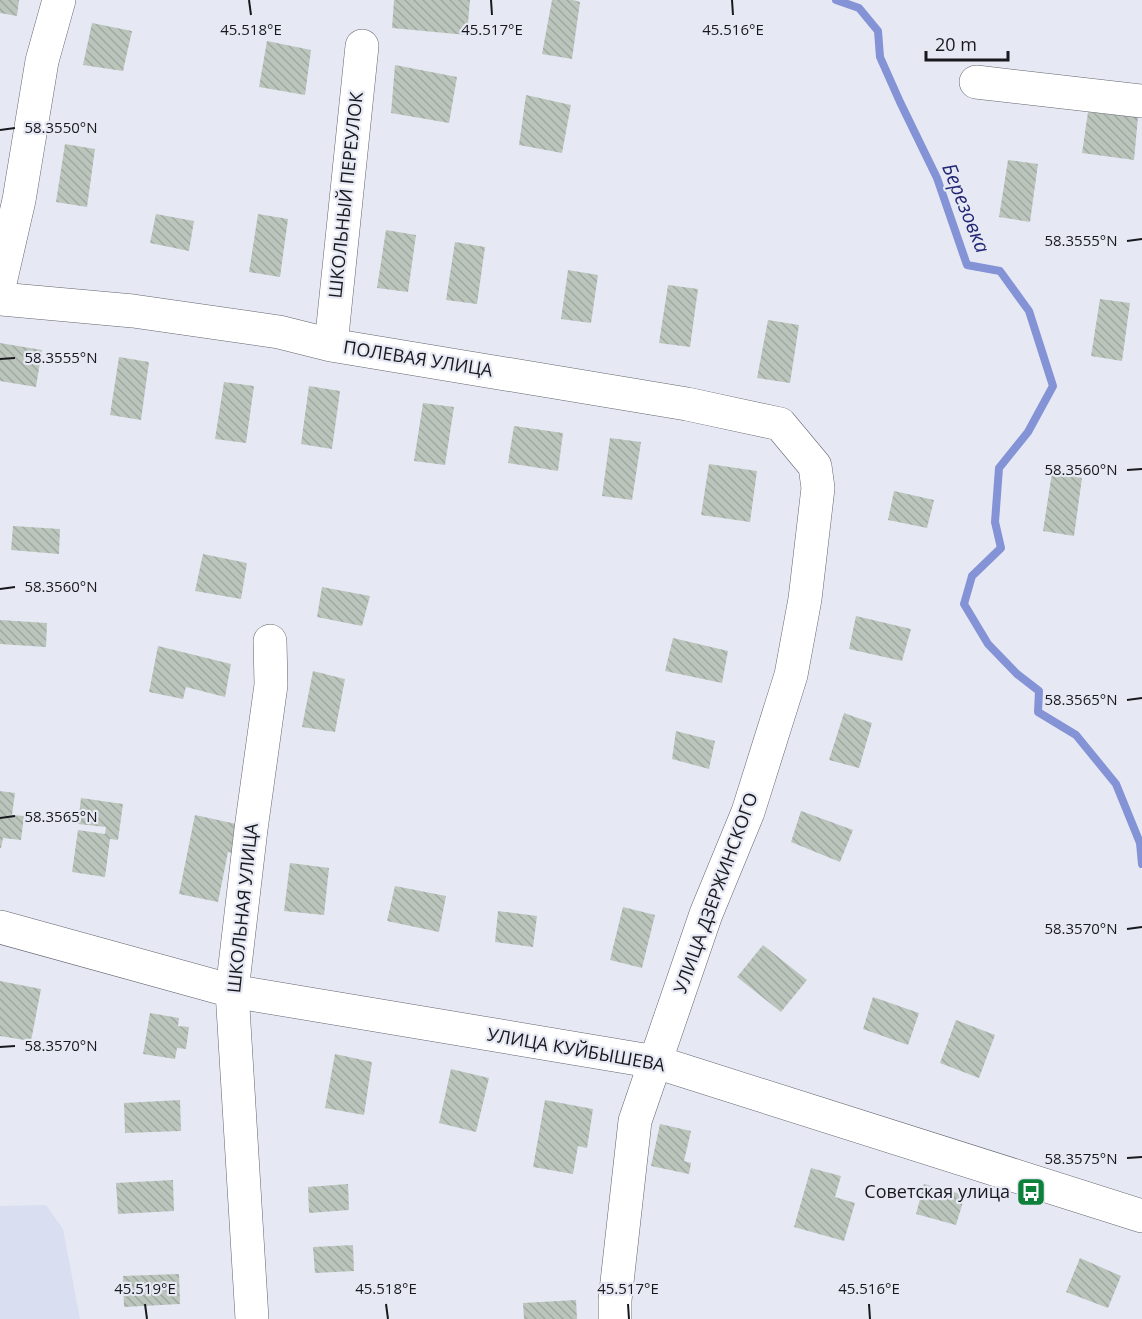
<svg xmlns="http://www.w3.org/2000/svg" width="1142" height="1319" font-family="'Open Sans',sans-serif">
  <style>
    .built { fill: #d9def0 }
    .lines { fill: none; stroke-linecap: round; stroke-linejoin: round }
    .stream { stroke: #8492d6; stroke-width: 8 }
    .building { fill: url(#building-back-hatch) }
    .minor-casing { stroke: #62646e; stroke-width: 34 }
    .minor { stroke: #fff; stroke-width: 33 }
    .ticks { fill: none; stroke: #18191d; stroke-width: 2 }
    .labels { text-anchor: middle; stroke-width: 4.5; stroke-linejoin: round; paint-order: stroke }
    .street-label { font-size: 18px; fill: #18191d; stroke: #e6e9f4 }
    .poi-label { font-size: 18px; fill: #18191d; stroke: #e6e9f4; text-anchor: end }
    .water-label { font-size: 20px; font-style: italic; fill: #242775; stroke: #e6e9f4 }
    .ticks-label { font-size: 15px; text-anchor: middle; fill: #18191d; stroke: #e6e9f4; stroke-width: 4.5; stroke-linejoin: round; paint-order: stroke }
  </style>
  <defs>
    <pattern id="building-back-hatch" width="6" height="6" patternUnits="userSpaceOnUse" patternTransform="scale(1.5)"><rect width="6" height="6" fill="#bbc5bc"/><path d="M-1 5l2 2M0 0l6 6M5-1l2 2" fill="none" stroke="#a0a9a1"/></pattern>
  </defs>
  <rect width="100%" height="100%" fill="#e6e9f4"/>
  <path class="built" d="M 46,1205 L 63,1229 L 80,1319 L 0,1319 L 0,1206 Z"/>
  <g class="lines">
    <path class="stream" d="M 836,0 L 859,8 L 878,31 L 880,57 L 900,102 L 937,178 L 967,265 L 1000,271 L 1029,311 L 1053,386 L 1028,432 L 999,468 L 995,522 L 1001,548 L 972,576 L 964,604 L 988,644 L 1017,674 L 1039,691 L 1038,712 L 1076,735 L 1116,784 L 1140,843 L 1142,864"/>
  </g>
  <path class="building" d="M 0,0 L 19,0 L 17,16 L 0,13 Z
    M 394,0 L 470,0 L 467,35 L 392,28 Z
    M 552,0 L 573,0 L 580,2 L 572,59 L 542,54 Z
    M 92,23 L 132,31 L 123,71 L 83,65 Z
    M 267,41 L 311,50 L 305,95 L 259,87 Z
    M 395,65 L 457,77 L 449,123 L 391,113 Z
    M 526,95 L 571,105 L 562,153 L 519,145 Z
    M 1088,112 L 1138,117 L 1134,160 L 1082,153 Z
    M 65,144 L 95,149 L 87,207 L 56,202 Z
    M 1008,160 L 1038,164 L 1030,222 L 999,217 Z
    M 156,214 L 194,221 L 189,251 L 150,243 Z
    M 258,214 L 288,219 L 280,277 L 249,272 Z
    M 386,230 L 416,235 L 408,292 L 377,288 Z
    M 455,242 L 485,247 L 477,304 L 446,300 Z
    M 568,270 L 598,275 L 591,323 L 561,319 Z
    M 668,285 L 698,289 L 690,347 L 659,343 Z
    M 1100,299 L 1130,303 L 1122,361 L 1091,356 Z
    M 768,320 L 799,325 L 790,383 L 757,378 Z
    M 0,343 L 42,350 L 36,387 L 0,381 Z
    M 119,357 L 149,362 L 141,420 L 110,415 Z
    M 224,382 L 254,386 L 246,443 L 215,439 Z
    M 309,386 L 340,391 L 332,449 L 301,444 Z
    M 423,403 L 454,407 L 445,465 L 414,461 Z
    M 514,426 L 563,433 L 558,471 L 508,463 Z
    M 610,438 L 641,442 L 632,500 L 602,496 Z
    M 709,464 L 757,471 L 750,522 L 701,515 Z
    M 1052,473 L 1082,478 L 1074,536 L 1043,531 Z
    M 894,491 L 934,500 L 927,528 L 888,520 Z
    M 13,526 L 60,529 L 59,554 L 11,550 Z
    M 203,554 L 247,563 L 241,599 L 195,591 Z
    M 322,587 L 370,596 L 362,626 L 317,617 Z
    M 856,616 L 911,629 L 902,661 L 849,649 Z
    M 0,620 L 47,623 L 46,647 L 0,644 Z
    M 673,638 L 728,651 L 722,683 L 665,671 Z
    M 158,646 L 231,664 L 225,697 L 186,687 L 183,699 L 149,692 Z
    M 313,671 L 345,679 L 335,732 L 302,727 Z
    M 844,713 L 872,723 L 859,768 L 829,760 Z
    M 676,731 L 715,741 L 709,769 L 672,759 Z
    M 0,791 L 15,793 L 12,815 L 24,816 L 21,840 L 3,838 L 1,848 L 0,848 Z
    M 81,798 L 123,804 L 118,840 L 110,839 L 105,877 L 72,872 L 78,830 L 105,834 L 106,827 L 78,824 Z
    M 801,811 L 853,830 L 840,862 L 791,842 Z
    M 195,815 L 241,825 L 235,854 L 228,852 L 218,902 L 179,894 Z
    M 290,863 L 329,868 L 324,915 L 284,911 Z
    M 395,886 L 446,896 L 439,932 L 387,921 Z
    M 623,907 L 655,915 L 642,968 L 610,960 Z
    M 498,911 L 537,916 L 533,947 L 495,942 Z
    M 763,945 L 807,980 L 781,1012 L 737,977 Z
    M 0,981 L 41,989 L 31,1041 L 0,1036 Z
    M 873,997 L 919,1013 L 908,1045 L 863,1029 Z
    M 150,1013 L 179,1018 L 178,1026 L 189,1027 L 186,1049 L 177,1048 L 175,1059 L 143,1054 Z
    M 956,1020 L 995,1035 L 979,1078 L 940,1063 Z
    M 335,1054 L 372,1062 L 364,1115 L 325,1108 Z
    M 451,1069 L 489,1078 L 476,1132 L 439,1123 Z
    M 180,1100 L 181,1131 L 125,1133 L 124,1103 Z
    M 545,1100 L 593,1109 L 587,1148 L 578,1146 L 573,1174 L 533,1167 Z
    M 660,1124 L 691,1131 L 684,1161 L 691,1163 L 689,1174 L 651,1166 Z
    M 811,1168 L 841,1176 L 835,1197 L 855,1203 L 844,1241 L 794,1227 Z
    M 173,1180 L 174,1211 L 118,1214 L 116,1183 Z
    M 348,1184 L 349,1210 L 309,1213 L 308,1187 Z
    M 924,1184 L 965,1195 L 956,1225 L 916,1214 Z
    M 353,1245 L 354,1271 L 315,1273 L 313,1247 Z
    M 1080,1258 L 1121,1276 L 1108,1308 L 1066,1292 Z
    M 179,1274 L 180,1304 L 124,1307 L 123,1276 Z
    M 576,1300 L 577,1319 L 524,1319 L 523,1303 Z"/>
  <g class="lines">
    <g class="minor-casing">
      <path id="minor" d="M 976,82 L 1142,101
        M 0,283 L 19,200 L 42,61 L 59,0
        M 0,299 L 133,311 L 279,332 L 331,345 L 687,404 L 780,424 L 815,466 L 818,488 L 805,599 L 791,675 L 748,812 L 706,914 L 635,1121 L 615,1300 L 615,1319
        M 331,345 L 362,46
        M 0,927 L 232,991 L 656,1062 L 1142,1216
        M 252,1319 L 232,991 L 251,829 L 271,685 L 270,641"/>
    </g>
    <use href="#minor" class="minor"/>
  </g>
  <path class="ticks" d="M 249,0 L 251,15M 491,0 L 492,15M 732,0 L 733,15M 0,130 L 15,128M 1127,241 L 1142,239M 0,359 L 15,358M 1127,470 L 1142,469M 0,589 L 15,587M 1127,700 L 1142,698M 0,818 L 15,816M 1127,929 L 1142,927M 0,1047 L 15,1046M 1127,1158 L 1142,1157M 145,1304 L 147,1319M 386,1304 L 388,1319M 628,1304 L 629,1319M 869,1304 L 870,1319"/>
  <defs>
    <g id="bus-square" transform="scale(1.5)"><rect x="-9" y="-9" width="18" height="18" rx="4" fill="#0d8139" stroke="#e6e9f4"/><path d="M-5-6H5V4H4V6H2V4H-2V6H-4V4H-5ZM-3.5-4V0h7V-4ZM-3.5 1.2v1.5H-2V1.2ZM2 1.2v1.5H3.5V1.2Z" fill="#fff"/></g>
  </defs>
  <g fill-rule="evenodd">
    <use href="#bus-square" x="1031" y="1192"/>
  </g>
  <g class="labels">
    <g class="street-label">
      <text transform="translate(346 195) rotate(-84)" y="6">ШКОЛЬНЫЙ ПЕРЕУЛОК</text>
      <text transform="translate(418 359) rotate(9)" y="6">ПОЛЕВАЯ УЛИЦА</text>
      <text transform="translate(716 893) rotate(-70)" y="6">УЛИЦА ДЗЕРЖИНСКОГО</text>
      <text transform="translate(243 908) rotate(-84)" y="6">ШКОЛЬНАЯ УЛИЦА</text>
      <text transform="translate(576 1050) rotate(10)" y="6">УЛИЦА КУЙБЫШЕВА</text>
    </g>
    <g class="poi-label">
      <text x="1010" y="1198">Советская улица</text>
    </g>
    <g class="water-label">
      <text transform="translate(966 208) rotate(68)" y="7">Березовка</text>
    </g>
  </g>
  <g class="ticks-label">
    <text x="251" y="35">45.518°E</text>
    <text x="492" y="35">45.517°E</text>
    <text x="733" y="35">45.516°E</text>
    <text x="61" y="133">58.3550°N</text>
    <text x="1081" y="246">58.3555°N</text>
    <text x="61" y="363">58.3555°N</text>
    <text x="1081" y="475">58.3560°N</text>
    <text x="61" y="592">58.3560°N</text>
    <text x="1081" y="705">58.3565°N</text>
    <text x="61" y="822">58.3565°N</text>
    <text x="1081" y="934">58.3570°N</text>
    <text x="61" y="1051">58.3570°N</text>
    <text x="1081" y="1164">58.3575°N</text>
    <text x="145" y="1294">45.519°E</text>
    <text x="386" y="1294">45.518°E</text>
    <text x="628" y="1294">45.517°E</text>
    <text x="869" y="1294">45.516°E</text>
  </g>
  <path d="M926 51v9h82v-9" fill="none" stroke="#18191d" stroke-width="3"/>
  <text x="935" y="51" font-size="18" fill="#18191d" stroke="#e6e9f4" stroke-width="4.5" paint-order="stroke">20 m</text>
</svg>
